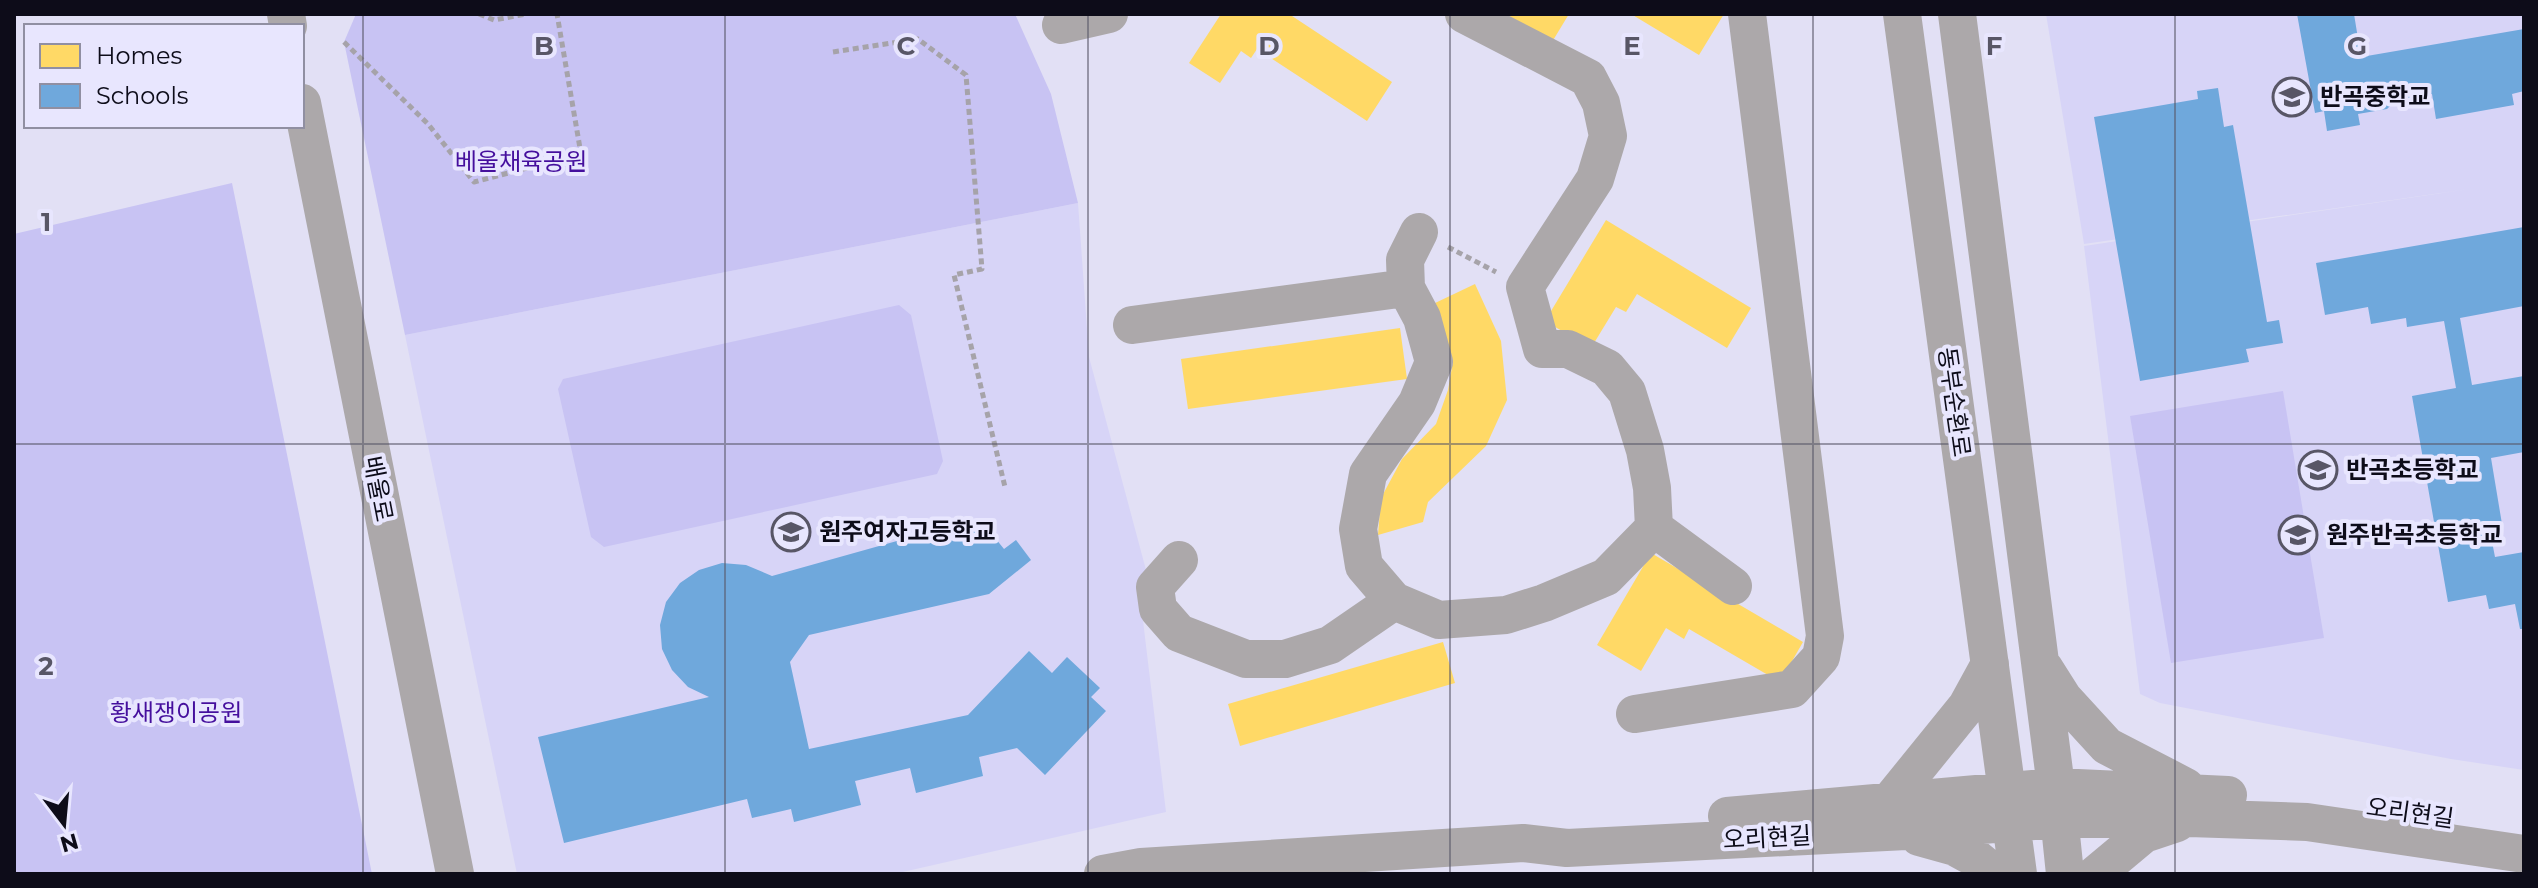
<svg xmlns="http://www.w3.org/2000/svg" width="2538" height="888" font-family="Montserrat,'Noto Sans KR',sans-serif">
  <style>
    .built { fill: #d7d4f7 }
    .green { fill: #c8c3f3 }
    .homes { fill: #ffd966 }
    .schools { fill: #6fa8dc }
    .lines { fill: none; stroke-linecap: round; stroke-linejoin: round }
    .path { stroke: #a6a3a9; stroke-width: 5; stroke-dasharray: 6 4; stroke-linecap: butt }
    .minor { stroke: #aca8aa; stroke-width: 38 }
    .grid { fill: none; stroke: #585666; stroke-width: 2; stroke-opacity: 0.55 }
    .labels { text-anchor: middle; stroke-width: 8; stroke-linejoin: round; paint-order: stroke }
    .poi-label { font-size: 24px; font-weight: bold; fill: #0d0c19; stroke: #e8e6fe; text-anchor: start }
    .park-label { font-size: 24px; fill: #450f9d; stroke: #e8e6fe }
    .street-label { font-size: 24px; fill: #0d0c19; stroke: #e8e6fe }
    .grid-label { font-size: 26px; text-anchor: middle; font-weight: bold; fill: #585666; stroke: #e8e6fe; stroke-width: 8; stroke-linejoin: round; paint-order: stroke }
  </style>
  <rect width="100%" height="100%" fill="#e2e0f5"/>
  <path class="built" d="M 2046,14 L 2524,14 L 2524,770 L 2451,759 L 2160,703 L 2140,694 L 2084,246 L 2476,188 L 2084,244 Z
    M 1078,203 L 1089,357 L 1146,570 L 1141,604 L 1166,812 L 894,874 L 517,874 L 405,335 Z"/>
  <path class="green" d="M 356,14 L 1015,14 L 1051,94 L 1078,203 L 405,335 L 344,42 Z
    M 232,183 L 372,874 L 14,874 L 14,234 Z
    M 899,305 L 911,315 L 943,461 L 937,474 L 604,547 L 591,537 L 558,389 L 563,379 Z
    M 2283,391 L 2324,638 L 2171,663 L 2130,416 Z"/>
  <path class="homes" d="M 1221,14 L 1289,14 L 1392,82 L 1367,121 L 1257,49 L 1251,58 L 1241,51 L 1220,83 L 1189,63 Z
    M 1506,14 L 1569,14 L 1552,42 Z
    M 1631,14 L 1724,14 L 1699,55 Z
    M 1606,220 L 1751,308 L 1727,348 L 1637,294 L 1626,312 L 1616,307 L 1591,348 L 1545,321 Z
    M 1475,284 L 1501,341 L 1507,400 L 1486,446 L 1428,502 L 1423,522 L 1378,535 L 1381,498 L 1402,459 L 1436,424 L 1448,390 L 1453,361 L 1433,304 Z
    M 1400,328 L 1407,379 L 1188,409 L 1181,359 Z
    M 1651,553 L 1803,642 L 1780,682 L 1689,629 L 1684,639 L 1666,628 L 1641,671 L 1597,645 Z
    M 1443,642 L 1455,683 L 1240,746 L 1228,704 Z"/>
  <path class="schools" d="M 2297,14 L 2354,14 L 2361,57 L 2524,29 L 2524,91 L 2512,94 L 2514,105 L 2436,119 L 2432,94 L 2396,100 L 2387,109 L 2358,114 L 2360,125 L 2327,131 L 2324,111 L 2315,113 Z
    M 2218,88 L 2224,127 L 2233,125 L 2267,322 L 2279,320 L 2283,343 L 2246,349 L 2249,362 L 2140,381 L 2094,117 L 2198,99 L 2197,91 Z
    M 2524,227 L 2524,306 L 2460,318 L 2472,385 L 2524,376 L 2524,452 L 2491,458 L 2502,524 L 2489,526 L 2495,557 L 2524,552 L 2524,629 L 2520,629 L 2515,604 L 2489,609 L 2486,595 L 2448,602 L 2412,396 L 2456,388 L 2444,321 L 2407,327 L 2406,318 L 2371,324 L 2368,307 L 2325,315 L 2316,263 Z
    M 979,518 L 1004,549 L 1016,540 L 1031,560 L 989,594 L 809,635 L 790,662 L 809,749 L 968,715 L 1029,651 L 1052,673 L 1067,657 L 1100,688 L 1091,697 L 1106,711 L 1045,775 L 1017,748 L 979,757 L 983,776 L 916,793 L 910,768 L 855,781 L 861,805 L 794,822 L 791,809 L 752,818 L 747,799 L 564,843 L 538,737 L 709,697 L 688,687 L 672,670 L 662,649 L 660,625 L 666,602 L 680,583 L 699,570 L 722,563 L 746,565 L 772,576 Z"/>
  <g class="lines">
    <path class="path" d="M 479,14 L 494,20 L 526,14
      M 344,42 L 428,124 L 474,182 L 581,154 L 557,14
      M 833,52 L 918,39 L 966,75 L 982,269 L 954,275 L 1005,487
      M 1448,247 L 1496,272"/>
    <path class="minor" d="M 286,14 L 288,26
      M 1464,14 L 1588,78 L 1601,103 L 1608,136 L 1595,179 L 1525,287 L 1542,349 L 1568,349 L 1607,368 L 1627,392 L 1645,450 L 1652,488 L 1654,528 L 1733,586
      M 1902,14 L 2018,874
      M 1957,14 L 2056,787 L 2065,874
      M 1061,25 L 1109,14
      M 302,103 L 455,874
      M 1419,232 L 1405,260 L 1406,288 L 1422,318 L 1434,362 L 1417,403 L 1368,474 L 1358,529 L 1364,566 L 1394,601 L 1439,620 L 1506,615 L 1544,603 L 1606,577 L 1654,528
      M 1132,325 L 1406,288
      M 1179,560 L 1155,587 L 1158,609 L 1179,633 L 1246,659 L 1285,659 L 1330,645 L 1394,601
      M 2044,668 L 2063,698 L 2107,746 L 2186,787
      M 1635,714 L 1792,689 L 1821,657 L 1825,636 L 1747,14
      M 1890,801 L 1967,706 L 1990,664
      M 1727,816 L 2056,787 L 2228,795
      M 1919,837 L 1955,847 L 1977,859 L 1995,874
      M 1103,874 L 1141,867 L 1523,843 L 1567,848 L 1906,831 L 2059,819 L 2189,818 L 2307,822 L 2524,854
      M 2096,874 L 2144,834 L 2177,823"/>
  </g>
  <path class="grid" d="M 363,14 L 363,874M 725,14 L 725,874M 1088,14 L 1088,874M 1450,14 L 1450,874M 1813,14 L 1813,874M 2175,14 L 2175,874M 14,444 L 2524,444"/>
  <defs>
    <g id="school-ring" transform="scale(2)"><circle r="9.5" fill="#e8e6fe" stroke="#585666" stroke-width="1.5"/><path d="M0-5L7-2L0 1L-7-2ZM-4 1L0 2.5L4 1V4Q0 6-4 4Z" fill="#585666"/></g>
  </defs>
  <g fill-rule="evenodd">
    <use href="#school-ring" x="2292" y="97"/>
    <use href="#school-ring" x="2318" y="470"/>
    <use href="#school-ring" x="791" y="532"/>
    <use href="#school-ring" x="2298" y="535"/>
  </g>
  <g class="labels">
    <g class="poi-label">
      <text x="2320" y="105">반곡중학교</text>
      <text x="2346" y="478">반곡초등학교</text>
      <text x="819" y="540">원주여자고등학교</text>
      <text x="2326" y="543">원주반곡초등학교</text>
    </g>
    <g class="park-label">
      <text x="521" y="170">베울채육공원</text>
      <text x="176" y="721">황새쟁이공원</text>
    </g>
    <g class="street-label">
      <text transform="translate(1954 402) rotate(82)" y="8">동부순환로</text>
      <text transform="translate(378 489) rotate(79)" y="8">배울로</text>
      <text transform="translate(2410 813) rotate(8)" y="8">오리현길</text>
      <text transform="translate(1767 838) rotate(-3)" y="8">오리현길</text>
    </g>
  </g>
  <g class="grid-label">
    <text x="544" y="55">B</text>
    <text x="906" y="55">C</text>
    <text x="1269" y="55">D</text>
    <text x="1632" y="55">E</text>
    <text x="1994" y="55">F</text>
    <text x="2357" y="55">G</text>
    <text x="46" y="231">1</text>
    <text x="46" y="675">2</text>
  </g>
  <rect width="2538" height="888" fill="none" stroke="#0d0c19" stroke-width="32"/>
  <rect x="24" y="24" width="280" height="104" fill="#e8e6fe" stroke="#908fa2" stroke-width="2"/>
  <rect x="40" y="44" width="40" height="24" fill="#ffd966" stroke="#908fa2" stroke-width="2"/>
  <text x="96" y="64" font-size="24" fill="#0d0c19">Homes</text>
  <rect x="40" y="84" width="40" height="24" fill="#6fa8dc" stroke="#908fa2" stroke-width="2"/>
  <text x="96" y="104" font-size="24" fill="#0d0c19">Schools</text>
  <g transform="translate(64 824) rotate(164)" stroke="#e8e6fe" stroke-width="6" paint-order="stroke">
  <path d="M0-6L14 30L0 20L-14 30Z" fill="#0d0c19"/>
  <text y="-12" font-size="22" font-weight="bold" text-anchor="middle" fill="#0d0c19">N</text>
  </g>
</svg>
